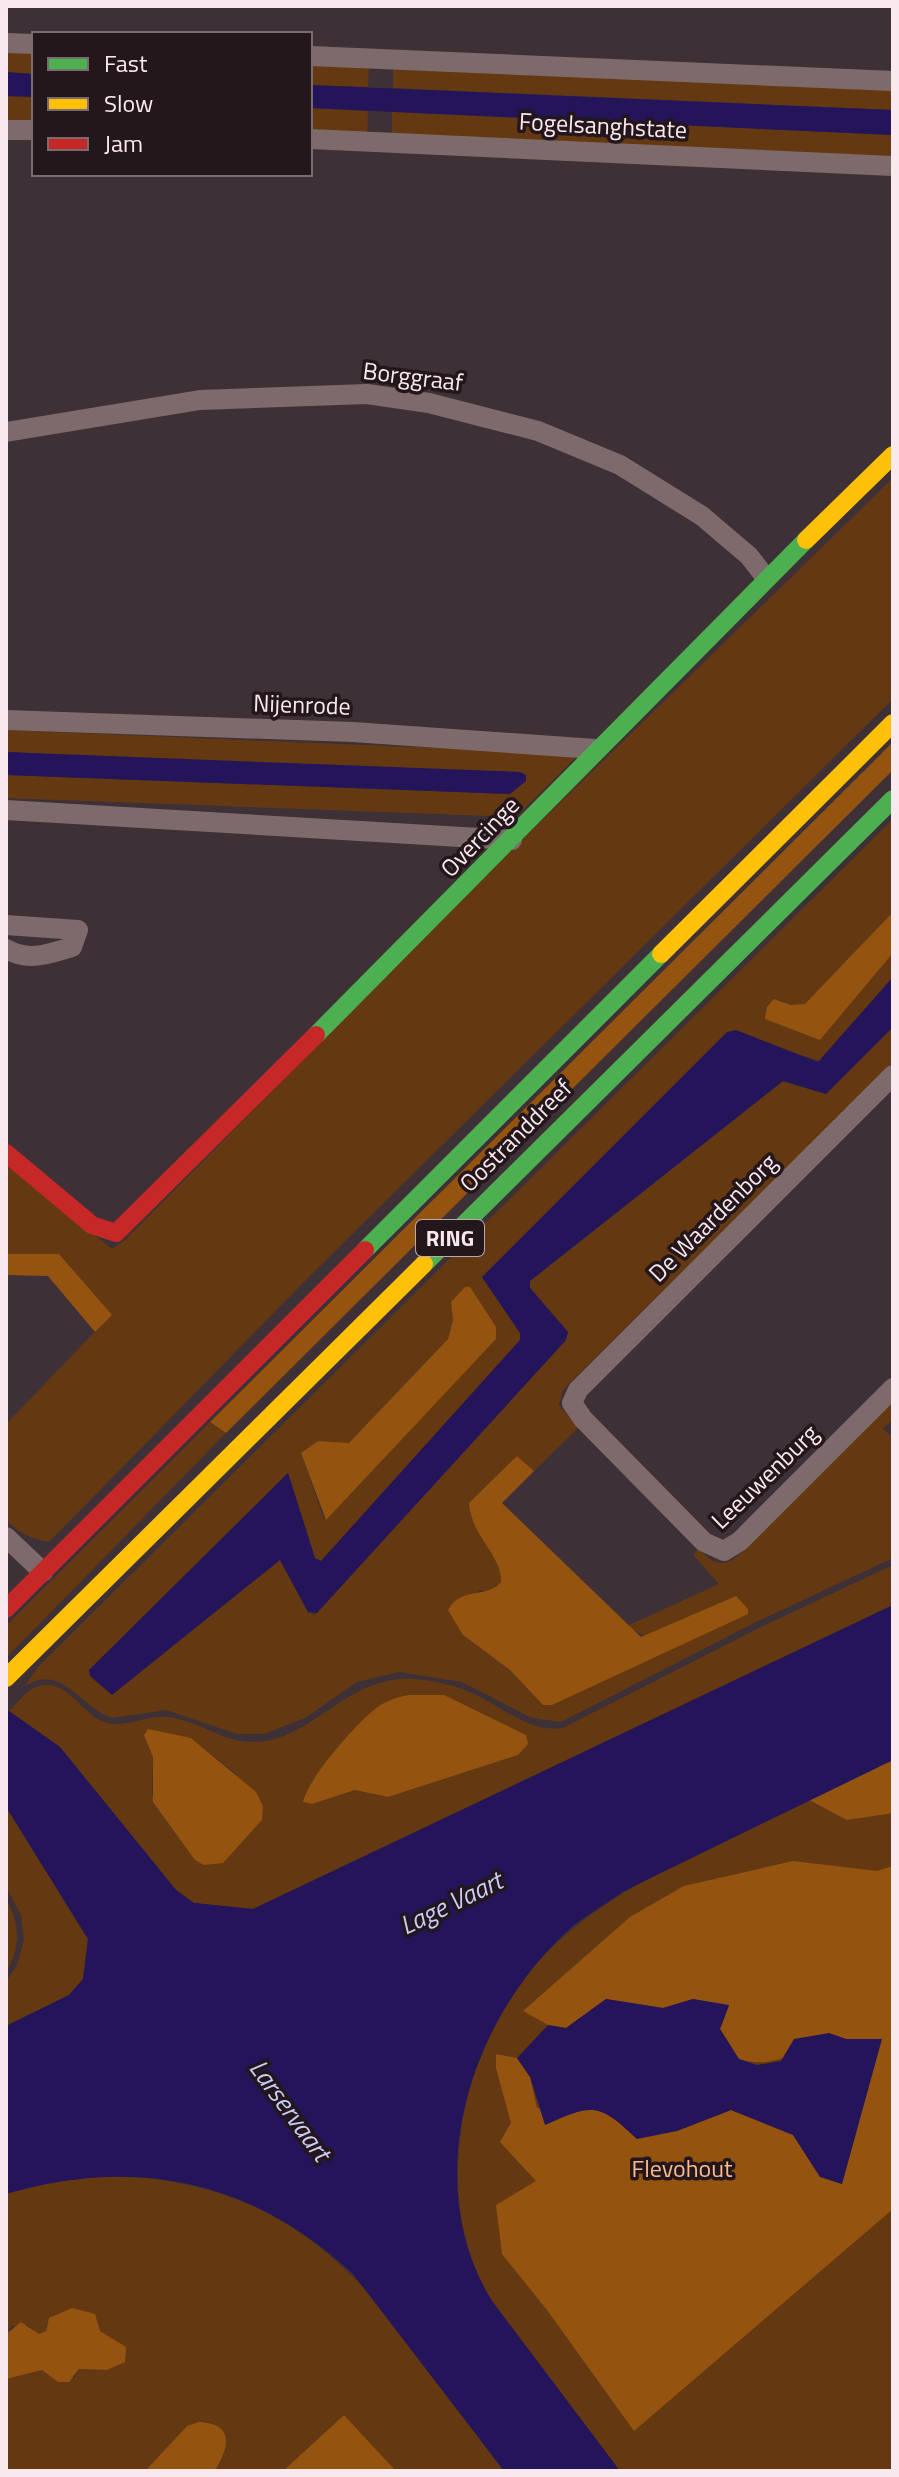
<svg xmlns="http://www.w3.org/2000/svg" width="899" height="2477" font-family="'Titillium Web',sans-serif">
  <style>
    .green { fill: #643912; fill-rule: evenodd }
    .forest { fill: #955310 }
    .water { fill: #24145a }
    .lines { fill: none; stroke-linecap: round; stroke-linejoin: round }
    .street { stroke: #7f6a6b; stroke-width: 20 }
    .fast { stroke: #4caf50; stroke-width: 18 }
    .slow { stroke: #ffc107; stroke-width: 18 }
    .jam { stroke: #c62828; stroke-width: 18 }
    .labels { text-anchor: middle; stroke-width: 7; stroke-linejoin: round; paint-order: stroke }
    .shield { fill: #23171c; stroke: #baa9b0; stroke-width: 2 }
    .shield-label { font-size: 22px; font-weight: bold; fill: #fae8ef }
    .street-label { font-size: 24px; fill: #fae8ef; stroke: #23171c }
    .park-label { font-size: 24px; fill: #f9bc8d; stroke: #23171c }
    .water-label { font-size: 26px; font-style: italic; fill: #caccf9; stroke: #23171c }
  </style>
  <rect width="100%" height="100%" fill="#3e3037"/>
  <path class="green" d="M 6,49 L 34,50 L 34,74 L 6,72 Z
    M 310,63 L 369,66 L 368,87 L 310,85 Z
    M 393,67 L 893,89 L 893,110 L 393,88 Z
    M 6,96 L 34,97 L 34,123 L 6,121 Z
    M 310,108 L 368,111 L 367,138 L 310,136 Z
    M 392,112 L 893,135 L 893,160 L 392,139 Z
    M 893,478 L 893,699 L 304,1282 L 49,1542 C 31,1539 19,1533 6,1520 L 6,1424 L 111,1315 L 59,1254 L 6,1254 L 6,1164 L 112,1249 L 125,1240 L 499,862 Z
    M 6,730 L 579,754 L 516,817 L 6,798 L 6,775 L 509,794 L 236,763 L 6,752 Z
    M 893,819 L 893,912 L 805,1005 L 791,1005 L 777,999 L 820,1040 L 893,953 L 893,977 L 820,1061 L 727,1032 L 482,1277 L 520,1333 L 521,1340 L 321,1561 L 315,1558 L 288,1473 L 87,1672 L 280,1560 L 308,1612 L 314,1615 L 566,1340 L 568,1332 L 530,1288 L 530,1281 L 783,1081 L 826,1094 L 893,1027 L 893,1062 L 563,1390 L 559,1405 L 578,1428 L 534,1471 L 517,1456 L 470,1513 C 478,1536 502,1560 501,1582 L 488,1592 L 479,1590 L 463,1635 L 510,1670 L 543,1705 L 736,1596 L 646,1637 L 627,1626 L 719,1584 L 693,1555 L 699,1548 C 708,1560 718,1567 733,1560 L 893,1401 L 893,1419 L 883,1429 L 893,1438 L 893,1558 L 756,1622 L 561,1722 L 532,1718 L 462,1682 L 399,1672 L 357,1682 L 305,1718 L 264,1734 L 237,1734 L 166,1710 L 112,1718 C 81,1708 61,1661 24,1687 L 38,1667 ZM 451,1302 L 496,1339 L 324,1519 L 301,1453 L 318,1441 L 349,1444 L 448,1339 L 453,1320 Z
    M 210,1422 L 226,1433 L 6,1658 L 6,1626 Z
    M 893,1565 L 893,1605 L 253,1909 L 194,1903 L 176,1890 L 60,1747 L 9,1711 C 20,1701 29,1685 46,1685 C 70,1685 82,1712 101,1721 C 123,1730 140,1717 161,1717 C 188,1716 211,1734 236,1740 C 305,1756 341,1673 415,1679 C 435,1681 455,1685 474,1694 C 503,1707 529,1733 563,1728 L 759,1628 ZM 191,1738 L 237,1775 L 152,1795 L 153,1757 ZM 517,1755 L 388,1797 L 355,1790 L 312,1804 L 304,1802 L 324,1768 Z
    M 893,1777 L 893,2471 L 620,2471 L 492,2301 C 460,2249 453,2192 461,2131 C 489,1930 649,1878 808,1800 L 826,1809 Z
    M 6,1807 L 88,1939 L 83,1979 L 69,1995 L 6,2026 L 6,1982 L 17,1965 L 24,1940 L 21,1915 L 6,1887 Z
    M 6,1899 C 20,1923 21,1948 6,1972 Z
    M 103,2175 C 324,2181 385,2313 504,2471 L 396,2471 L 344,2415 L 283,2471 L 215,2471 L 222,2459 L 187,2426 L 145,2471 L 6,2471 L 6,2379 L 42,2370 L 58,2381 L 75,2377 L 79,2369 L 107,2370 L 118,2342 L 100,2331 L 95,2315 L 47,2324 L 46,2331 L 39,2334 L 27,2325 L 12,2326 L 6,2334 L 6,2194 L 49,2181 Z"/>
  <path class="forest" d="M 893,742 L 893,770 L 226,1433 L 210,1422 Z
    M 893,912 L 893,953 L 820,1040 L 765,1019 L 767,1007 L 774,999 L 791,1005 L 805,1004 Z
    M 6,1254 L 59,1254 L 112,1315 L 95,1332 L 48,1276 L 6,1275 Z
    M 465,1287 L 470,1287 L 496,1327 L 496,1339 L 326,1520 L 301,1453 L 318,1441 L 349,1443 L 448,1339 L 453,1320 L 451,1302 Z
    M 517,1456 L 534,1471 L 502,1503 L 641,1637 L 736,1596 L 748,1609 L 748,1614 L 552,1705 L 543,1705 L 510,1670 L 463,1635 L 448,1610 C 461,1586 487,1599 501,1582 C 502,1555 471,1536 469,1503 Z
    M 409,1695 L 444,1695 L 526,1735 L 528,1744 L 518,1755 L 388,1797 L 355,1790 L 312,1804 L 303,1802 C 308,1778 358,1721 379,1706 C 388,1700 398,1697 409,1695 Z
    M 148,1729 L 191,1738 L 256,1792 L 263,1806 L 262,1820 L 223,1863 L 204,1865 L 195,1860 L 153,1802 L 153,1757 L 144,1735 Z
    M 893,1760 L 893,1813 L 847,1820 L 809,1800 Z
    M 793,1861 L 877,1871 L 893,1866 L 893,2209 L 634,2431 L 547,2310 L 502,2254 L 496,2205 L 536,2181 L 500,2142 L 511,2123 L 496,2068 L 496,2054 L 517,2058 L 530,2077 L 537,2108 L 574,2112 L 588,2107 L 677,2131 L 731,2110 L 793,2135 L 820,2176 L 842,2184 L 881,2039 L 846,2039 L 829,2033 C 798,2051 775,2070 739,2059 L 720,2029 L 729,2006 L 693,1999 L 663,2008 L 606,1999 L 566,2028 L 548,2025 L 523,2011 L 630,1917 L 684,1886 Z
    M 72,2308 L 95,2314 L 100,2331 L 126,2347 L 125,2362 L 107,2370 L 79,2369 L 69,2382 L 58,2382 L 42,2370 L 6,2379 L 6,2334 L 21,2322 L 39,2334 L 46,2331 L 49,2318 Z
    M 344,2415 L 396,2471 L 283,2471 Z
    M 199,2422 C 235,2424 229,2447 215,2471 L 145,2471 L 187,2426 Z"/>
  <path class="water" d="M 6,72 L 34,74 L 34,97 L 6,96 Z
    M 310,85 L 893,110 L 893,135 L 310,108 Z
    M 6,752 L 520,772 L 526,775 L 526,781 L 510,794 L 6,775 Z
    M 893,977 L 893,1027 L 826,1094 L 783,1081 L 530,1281 L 530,1288 L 568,1332 L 566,1340 L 317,1613 L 308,1612 L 280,1560 L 112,1695 L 90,1676 L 89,1670 L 288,1473 L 315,1558 L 321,1561 L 520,1340 L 520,1333 L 482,1277 L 727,1032 L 736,1030 L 818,1062 Z
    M 893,1605 L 893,1760 L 624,1891 C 603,1906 578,1919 560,1938 C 467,2030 420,2184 492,2301 L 620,2471 L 504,2471 L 353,2274 C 252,2180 137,2156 6,2194 L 6,2026 L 69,1995 L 83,1979 L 88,1939 L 6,1807 L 6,1709 L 60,1747 L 176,1890 L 194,1903 L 253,1909 Z
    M 606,1999 L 663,2008 L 693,1999 L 729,2005 L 720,2029 L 739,2059 L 757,2065 L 781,2061 L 794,2039 L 829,2033 L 846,2039 L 882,2039 L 842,2184 L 820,2177 L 793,2135 L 731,2110 L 677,2131 L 637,2139 C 599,2103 593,2103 545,2125 L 530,2077 L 517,2058 L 548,2025 L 566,2028 Z"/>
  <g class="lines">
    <path class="street" d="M 6,43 L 34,44
      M 310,56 L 893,81
      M 6,130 L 34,130
      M 310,139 L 893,166
      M 6,432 L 200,400 L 367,394 L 429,403 L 538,431 L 620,465 L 702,516 L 749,556 L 766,578
      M 6,720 L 353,732 L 595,749
      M 6,810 L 512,840
      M 6,925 L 78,930 L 72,947 C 48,954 29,962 6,949
      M 893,1075 L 578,1390 L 572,1403 L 583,1419 L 704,1542 L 724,1551 L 740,1541 L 893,1388
      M 6,1537 L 43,1572"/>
    <path class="fast" d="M 316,1035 L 806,540
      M 365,1250 L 661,954
      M 424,1264 L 893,799"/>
    <path class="slow" d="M 806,540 L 893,455
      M 661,954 L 893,723
      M 6,1678 L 424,1264"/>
    <path class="jam" d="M 6,1153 L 92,1225 L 116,1233 L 316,1035
      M 6,1609 L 365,1250"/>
  </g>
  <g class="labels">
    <rect class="shield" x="416" y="1220" width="68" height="36" rx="6"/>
    <g class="shield-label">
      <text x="450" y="1246">RING</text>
    </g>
    <g class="street-label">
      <text transform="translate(603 126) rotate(3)" y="8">Fogelsanghstate</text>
      <text transform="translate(413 377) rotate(7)" y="8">Borggraaf</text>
      <text transform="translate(302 705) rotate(2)" y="8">Nijenrode</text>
      <text transform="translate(480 837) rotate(-46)" y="8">Overcinge</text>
      <text transform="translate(516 1136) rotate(-45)" y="8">Oostranddreef</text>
      <text transform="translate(713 1218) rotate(-45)" y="8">De Waardenborg</text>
      <text transform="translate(765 1477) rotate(-44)" y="8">Leeuwenburg</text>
    </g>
    <g class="park-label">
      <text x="682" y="2177">Flevohout</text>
    </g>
    <g class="water-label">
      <text transform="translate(451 1903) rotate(-26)" y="9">Lage Vaart</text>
      <text transform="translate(290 2110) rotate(54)" y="9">Larservaart</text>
    </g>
  </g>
  <rect width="899" height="2477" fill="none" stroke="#fae8ef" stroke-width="16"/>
  <rect x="32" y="32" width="280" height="144" fill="#23171c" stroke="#796b70" stroke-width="2"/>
  <rect x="48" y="58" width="40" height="12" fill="#4caf50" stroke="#796b70" stroke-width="2"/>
  <text x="104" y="72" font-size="24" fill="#fae8ef">Fast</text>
  <rect x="48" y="98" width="40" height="12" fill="#ffc107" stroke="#796b70" stroke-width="2"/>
  <text x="104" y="112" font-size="24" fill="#fae8ef">Slow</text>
  <rect x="48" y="138" width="40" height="12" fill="#c62828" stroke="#796b70" stroke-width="2"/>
  <text x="104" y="152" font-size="24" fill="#fae8ef">Jam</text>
</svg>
